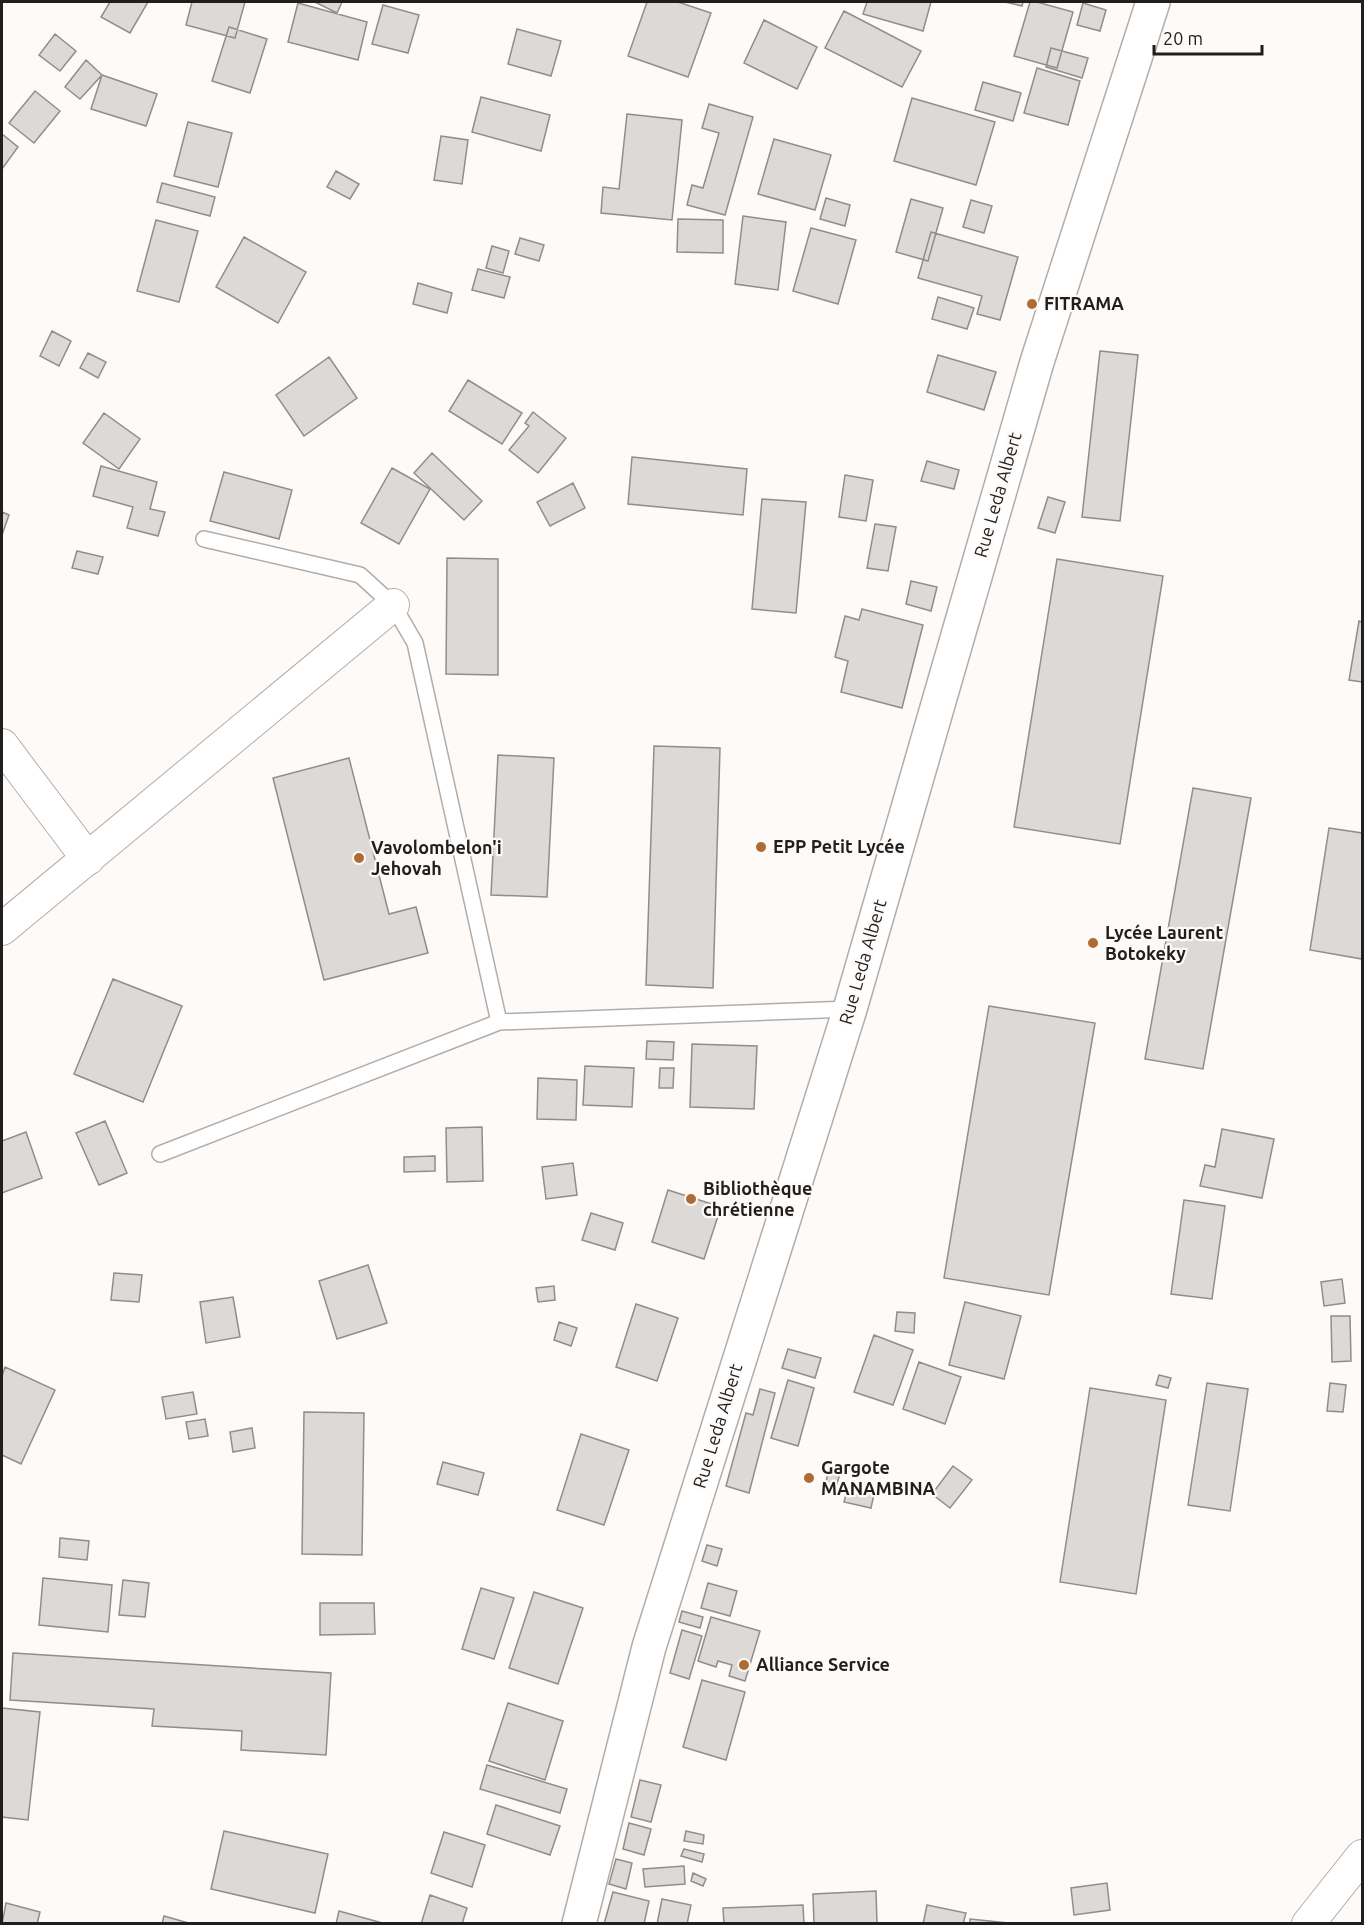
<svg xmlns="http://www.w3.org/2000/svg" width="1364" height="1925" font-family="Ubuntu,sans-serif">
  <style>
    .building { fill: #ddd9d7; stroke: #908d8a; stroke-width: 1.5 }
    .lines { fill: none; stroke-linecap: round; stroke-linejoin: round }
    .lane-casing { stroke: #b1adab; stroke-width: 18 }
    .street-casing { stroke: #b1adab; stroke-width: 34 }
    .secondary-casing { stroke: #b1adab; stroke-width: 36 }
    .lane { stroke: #fff; stroke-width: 15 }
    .street { stroke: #fff; stroke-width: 32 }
    .secondary { stroke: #fff; stroke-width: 33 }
    .poi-dot { fill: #ad6c36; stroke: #fefaf8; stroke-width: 2 }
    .labels { text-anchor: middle; stroke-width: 4.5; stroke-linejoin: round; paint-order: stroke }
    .poi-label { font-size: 18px; font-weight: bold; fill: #201f1e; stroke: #fefaf8; text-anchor: start }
    .street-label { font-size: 18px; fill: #201f1e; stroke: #fefaf8 }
  </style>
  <rect width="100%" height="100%" fill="#fefaf8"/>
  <path class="building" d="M 110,2 L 148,2 L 130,33 L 101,17 Z
    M 192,2 L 245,2 L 235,38 L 186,25 Z
    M 315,2 L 342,2 L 337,13 Z
    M 647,2 L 678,2 L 711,13 L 688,77 L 628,56 Z
    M 867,2 L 931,2 L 923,31 L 863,14 Z
    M 1005,2 L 1023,2 L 1022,6 Z
    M 1030,2 L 1037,2 L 1073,12 L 1057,68 L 1014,56 Z
    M 298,3 L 367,22 L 358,60 L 288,42 Z
    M 1083,3 L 1106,10 L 1100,31 L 1077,25 Z
    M 383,5 L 419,15 L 408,53 L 372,44 Z
    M 844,11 L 921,51 L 902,87 L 825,48 Z
    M 764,20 L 817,47 L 797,89 L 744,63 Z
    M 229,27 L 267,39 L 250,93 L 212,81 Z
    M 517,29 L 561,41 L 551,76 L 508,64 Z
    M 55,34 L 76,51 L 60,71 L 39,55 Z
    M 1051,48 L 1088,58 L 1082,78 L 1046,67 Z
    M 86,60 L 102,75 L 80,99 L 65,87 Z
    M 1037,68 L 1080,81 L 1068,125 L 1024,113 Z
    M 102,75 L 157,94 L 146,126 L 91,109 Z
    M 983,82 L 1021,93 L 1013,121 L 975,110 Z
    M 35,91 L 60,111 L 34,143 L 9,123 Z
    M 481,97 L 550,115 L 541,151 L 472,132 Z
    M 912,98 L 995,122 L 976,185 L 894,161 Z
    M 709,104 L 753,117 L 725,215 L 687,205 L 692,185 L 703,188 L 719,133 L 702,128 Z
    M 627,114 L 682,120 L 672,220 L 601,213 L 603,187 L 619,189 Z
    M 188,122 L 232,133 L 218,187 L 174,176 Z
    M 2,134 L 18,147 L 2,169 Z
    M 441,136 L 468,140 L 462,184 L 434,180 Z
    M 774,139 L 831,155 L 815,210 L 758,194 Z
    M 336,171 L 359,184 L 350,199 L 327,187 Z
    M 162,183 L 215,197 L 210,216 L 157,202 Z
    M 826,198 L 850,205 L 845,226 L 820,219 Z
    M 911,199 L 943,208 L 928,261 L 896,252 Z
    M 971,200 L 992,206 L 984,233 L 963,227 Z
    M 743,216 L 786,222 L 778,290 L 735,284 Z
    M 678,219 L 723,220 L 723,253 L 677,252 Z
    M 156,220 L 198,231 L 179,302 L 137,291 Z
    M 811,228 L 856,240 L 838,304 L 793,291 Z
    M 931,232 L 1018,257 L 1000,320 L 977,314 L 982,296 L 918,278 Z
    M 244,237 L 306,272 L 278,323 L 216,287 Z
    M 520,238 L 544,245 L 539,261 L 515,254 Z
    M 492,246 L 509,251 L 503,273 L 486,268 Z
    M 478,269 L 510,277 L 504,298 L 472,290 Z
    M 418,283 L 452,293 L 447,313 L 413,304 Z
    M 938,297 L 974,308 L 967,329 L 932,319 Z
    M 52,331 L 71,341 L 59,366 L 40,356 Z
    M 1100,351 L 1138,355 L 1120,521 L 1082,517 Z
    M 88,353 L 106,362 L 98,378 L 80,368 Z
    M 938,355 L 996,372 L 984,410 L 927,392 Z
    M 329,357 L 357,398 L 304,436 L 276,395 Z
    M 468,380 L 522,413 L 502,444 L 449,411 Z
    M 533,412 L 566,438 L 538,473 L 509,450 L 529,426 L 525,423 Z
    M 104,413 L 140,439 L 119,469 L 83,443 Z
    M 432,453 L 482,501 L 464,520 L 414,473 Z
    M 632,457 L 747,469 L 743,515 L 628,504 Z
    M 927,461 L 959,470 L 954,489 L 921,481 Z
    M 101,466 L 157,482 L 150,509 L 165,512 L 158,536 L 127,528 L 133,507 L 93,496 Z
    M 392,468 L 430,489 L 399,544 L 361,523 Z
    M 224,472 L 292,490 L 279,539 L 210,521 Z
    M 845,475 L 873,480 L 866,521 L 839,517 Z
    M 573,483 L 585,508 L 550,526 L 537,502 Z
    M 1048,497 L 1065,502 L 1055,533 L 1038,528 Z
    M 762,499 L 806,502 L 796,613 L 752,609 Z
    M 2,512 L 9,515 L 2,535 Z
    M 875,524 L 896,527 L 888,571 L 867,568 Z
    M 77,551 L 103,557 L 98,574 L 72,568 Z
    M 447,558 L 498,559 L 498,675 L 446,674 Z
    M 1057,559 L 1163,576 L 1120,844 L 1014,827 Z
    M 911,581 L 937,587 L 931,611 L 906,604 Z
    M 862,609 L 923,625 L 902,708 L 841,692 L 848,661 L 835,657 L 845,616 L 859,620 Z
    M 1359,621 L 1362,622 L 1362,682 L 1349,680 Z
    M 654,746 L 720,748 L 713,988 L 646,985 Z
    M 498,755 L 554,758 L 547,897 L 491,895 Z
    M 349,758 L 389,914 L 416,907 L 428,953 L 324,980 L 273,778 Z
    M 1193,788 L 1251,798 L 1203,1069 L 1145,1059 Z
    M 1329,828 L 1362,833 L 1362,959 L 1310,950 Z
    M 113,979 L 182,1006 L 143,1102 L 74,1074 Z
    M 989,1006 L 1095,1023 L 1049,1295 L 944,1278 Z
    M 647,1041 L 674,1042 L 673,1060 L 646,1059 Z
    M 692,1044 L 757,1046 L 754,1109 L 690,1107 Z
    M 585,1066 L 634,1068 L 632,1107 L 583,1105 Z
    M 660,1068 L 674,1068 L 673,1088 L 659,1088 Z
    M 538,1078 L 577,1080 L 576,1120 L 537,1119 Z
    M 105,1121 L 127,1173 L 99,1185 L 76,1133 Z
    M 482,1127 L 483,1181 L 447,1182 L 446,1128 Z
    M 1222,1129 L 1274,1139 L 1262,1198 L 1200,1186 L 1205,1165 L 1215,1167 Z
    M 26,1132 L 42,1178 L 2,1193 L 2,1141 Z
    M 435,1156 L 435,1171 L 404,1172 L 404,1157 Z
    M 573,1163 L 577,1195 L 546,1199 L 542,1167 Z
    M 668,1190 L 721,1207 L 704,1259 L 652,1242 Z
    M 1184,1200 L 1225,1206 L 1212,1299 L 1171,1294 Z
    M 591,1213 L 623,1223 L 615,1250 L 582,1240 Z
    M 368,1265 L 387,1323 L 337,1339 L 319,1281 Z
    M 114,1273 L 142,1275 L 139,1302 L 111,1300 Z
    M 1342,1279 L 1345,1303 L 1324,1306 L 1321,1282 Z
    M 554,1286 L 555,1300 L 538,1302 L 536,1288 Z
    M 233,1297 L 240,1337 L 206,1343 L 200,1302 Z
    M 965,1302 L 1021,1316 L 1004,1379 L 949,1365 Z
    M 636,1304 L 678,1318 L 657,1381 L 616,1367 Z
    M 897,1312 L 915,1313 L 914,1333 L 895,1331 Z
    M 1331,1316 L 1350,1316 L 1351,1361 L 1332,1362 Z
    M 559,1322 L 577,1328 L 571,1346 L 554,1340 Z
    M 874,1335 L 913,1350 L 893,1405 L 854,1392 Z
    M 788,1349 L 821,1358 L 815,1378 L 782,1368 Z
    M 919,1362 L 961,1377 L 945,1424 L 903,1409 Z
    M 5,1367 L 55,1390 L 21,1464 L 2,1455 L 2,1376 Z
    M 1159,1375 L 1171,1378 L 1168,1388 L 1156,1385 Z
    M 788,1380 L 814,1388 L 798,1446 L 771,1438 Z
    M 1207,1383 L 1248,1389 L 1230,1511 L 1188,1505 Z
    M 1330,1383 L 1346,1385 L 1343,1412 L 1327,1411 Z
    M 1090,1388 L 1166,1400 L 1136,1594 L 1060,1582 Z
    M 760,1389 L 775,1393 L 749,1493 L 726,1486 L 746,1413 L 753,1415 Z
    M 193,1392 L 197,1414 L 166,1419 L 162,1397 Z
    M 304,1412 L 364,1413 L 362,1555 L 302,1554 Z
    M 205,1419 L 208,1436 L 189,1439 L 186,1422 Z
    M 252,1428 L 255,1448 L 233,1452 L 230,1432 Z
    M 581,1434 L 629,1450 L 604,1525 L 557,1510 Z
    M 443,1462 L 484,1473 L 478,1495 L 437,1484 Z
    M 830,1466 L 841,1470 L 836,1487 L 825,1485 Z
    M 953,1466 L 972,1480 L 950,1508 L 932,1494 Z
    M 848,1487 L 874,1494 L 871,1508 L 844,1502 Z
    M 60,1538 L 89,1541 L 87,1560 L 59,1557 Z
    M 707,1545 L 722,1549 L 717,1566 L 702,1561 Z
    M 43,1578 L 112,1585 L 108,1632 L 39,1625 Z
    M 123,1580 L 149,1583 L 145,1617 L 119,1615 Z
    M 708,1583 L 737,1591 L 730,1616 L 701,1608 Z
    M 481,1588 L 514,1598 L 494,1659 L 462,1649 Z
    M 534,1592 L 583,1608 L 558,1684 L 509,1668 Z
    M 320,1603 L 374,1603 L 375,1634 L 320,1635 Z
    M 682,1611 L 703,1617 L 700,1628 L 679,1622 Z
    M 711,1617 L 760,1631 L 745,1681 L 729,1676 L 732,1665 L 718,1661 L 716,1667 L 698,1661 Z
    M 682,1630 L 702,1636 L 689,1679 L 670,1673 Z
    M 13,1653 L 331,1673 L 326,1755 L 241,1750 L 242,1731 L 152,1726 L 154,1709 L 10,1700 Z
    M 702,1680 L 745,1692 L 726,1760 L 683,1747 Z
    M 508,1703 L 563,1721 L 545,1780 L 489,1761 Z
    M 2,1708 L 40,1712 L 28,1820 L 2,1817 Z
    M 487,1765 L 567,1789 L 560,1813 L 480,1789 Z
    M 640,1780 L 661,1785 L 651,1822 L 631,1817 Z
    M 496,1805 L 560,1826 L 550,1855 L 487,1834 Z
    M 629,1823 L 651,1829 L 644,1855 L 623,1849 Z
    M 224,1831 L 328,1854 L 315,1913 L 211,1889 Z
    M 686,1831 L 704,1835 L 703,1844 L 684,1841 Z
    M 444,1832 L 485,1845 L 472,1887 L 431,1873 Z
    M 684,1849 L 704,1854 L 702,1862 L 681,1856 Z
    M 616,1859 L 632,1863 L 626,1889 L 609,1884 Z
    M 684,1866 L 685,1884 L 645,1887 L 643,1869 Z
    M 693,1873 L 706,1879 L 703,1886 L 691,1881 Z
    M 1107,1883 L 1110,1910 L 1074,1915 L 1071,1888 Z
    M 876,1891 L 877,1924 L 814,1924 L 813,1894 Z
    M 613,1892 L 649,1901 L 644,1924 L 604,1924 Z
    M 430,1895 L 467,1908 L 462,1924 L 421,1924 Z
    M 662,1899 L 691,1905 L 687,1924 L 657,1924 Z
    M 6,1903 L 40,1912 L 37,1924 L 2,1924 Z
    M 803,1905 L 804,1924 L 724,1924 L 723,1908 Z
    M 927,1905 L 966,1913 L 963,1924 L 923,1924 Z
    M 339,1911 L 386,1924 L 336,1924 Z
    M 164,1916 L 192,1924 L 162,1924 Z
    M 970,1919 L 1008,1923 L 1008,1924 L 970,1924 Z"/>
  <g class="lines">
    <g class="lane-casing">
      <path id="lane" d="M 204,539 L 360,575 L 393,605 L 415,643 L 499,1022
        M 160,1154 L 499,1022 L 850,1009"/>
    </g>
    <g class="street-casing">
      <path id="street" d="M 2,745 L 88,859
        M 2,929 L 393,605
        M 1308,1924 L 1362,1856"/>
    </g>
    <g class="secondary-casing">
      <path id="secondary" d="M 579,1924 L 649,1647 L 850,1009 L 1037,362 L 1153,2"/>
    </g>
    <use href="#lane" class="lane"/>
    <use href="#street" class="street"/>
    <use href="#secondary" class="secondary"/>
  </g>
  <g class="poi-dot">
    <circle cx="1032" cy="304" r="6"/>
    <circle cx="761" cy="847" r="6"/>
    <circle cx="359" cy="858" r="6"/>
    <circle cx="1093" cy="943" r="6"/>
    <circle cx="691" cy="1199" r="6"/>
    <circle cx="809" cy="1478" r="6"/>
    <circle cx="744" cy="1665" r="6"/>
  </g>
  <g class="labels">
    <g class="poi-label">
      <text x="1044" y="310">FITRAMA</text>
      <text x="773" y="853">EPP Petit Lycée</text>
      <text x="371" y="854">Vavolombelon'i<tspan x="371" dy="21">Jehovah</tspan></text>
      <text x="1105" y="939">Lycée Laurent<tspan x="1105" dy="21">Botokeky</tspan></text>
      <text x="703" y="1195">Bibliothèque<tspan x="703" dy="21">chrétienne</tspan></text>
      <text x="821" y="1474">Gargote<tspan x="821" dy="21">MANAMBINA</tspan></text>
      <text x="756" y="1671">Alliance Service</text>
    </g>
    <g class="street-label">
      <text transform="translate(998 495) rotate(-74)" y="6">Rue Leda Albert</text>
      <text transform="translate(863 962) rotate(-74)" y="6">Rue Leda Albert</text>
      <text transform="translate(718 1426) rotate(-73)" y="6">Rue Leda Albert</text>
    </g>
  </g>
  <rect width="1364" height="1925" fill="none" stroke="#201f1e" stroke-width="6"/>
  <path d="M1154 45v9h108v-9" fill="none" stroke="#201f1e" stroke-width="3"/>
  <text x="1163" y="45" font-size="18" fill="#201f1e" stroke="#fefaf8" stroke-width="4.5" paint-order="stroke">20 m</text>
</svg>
